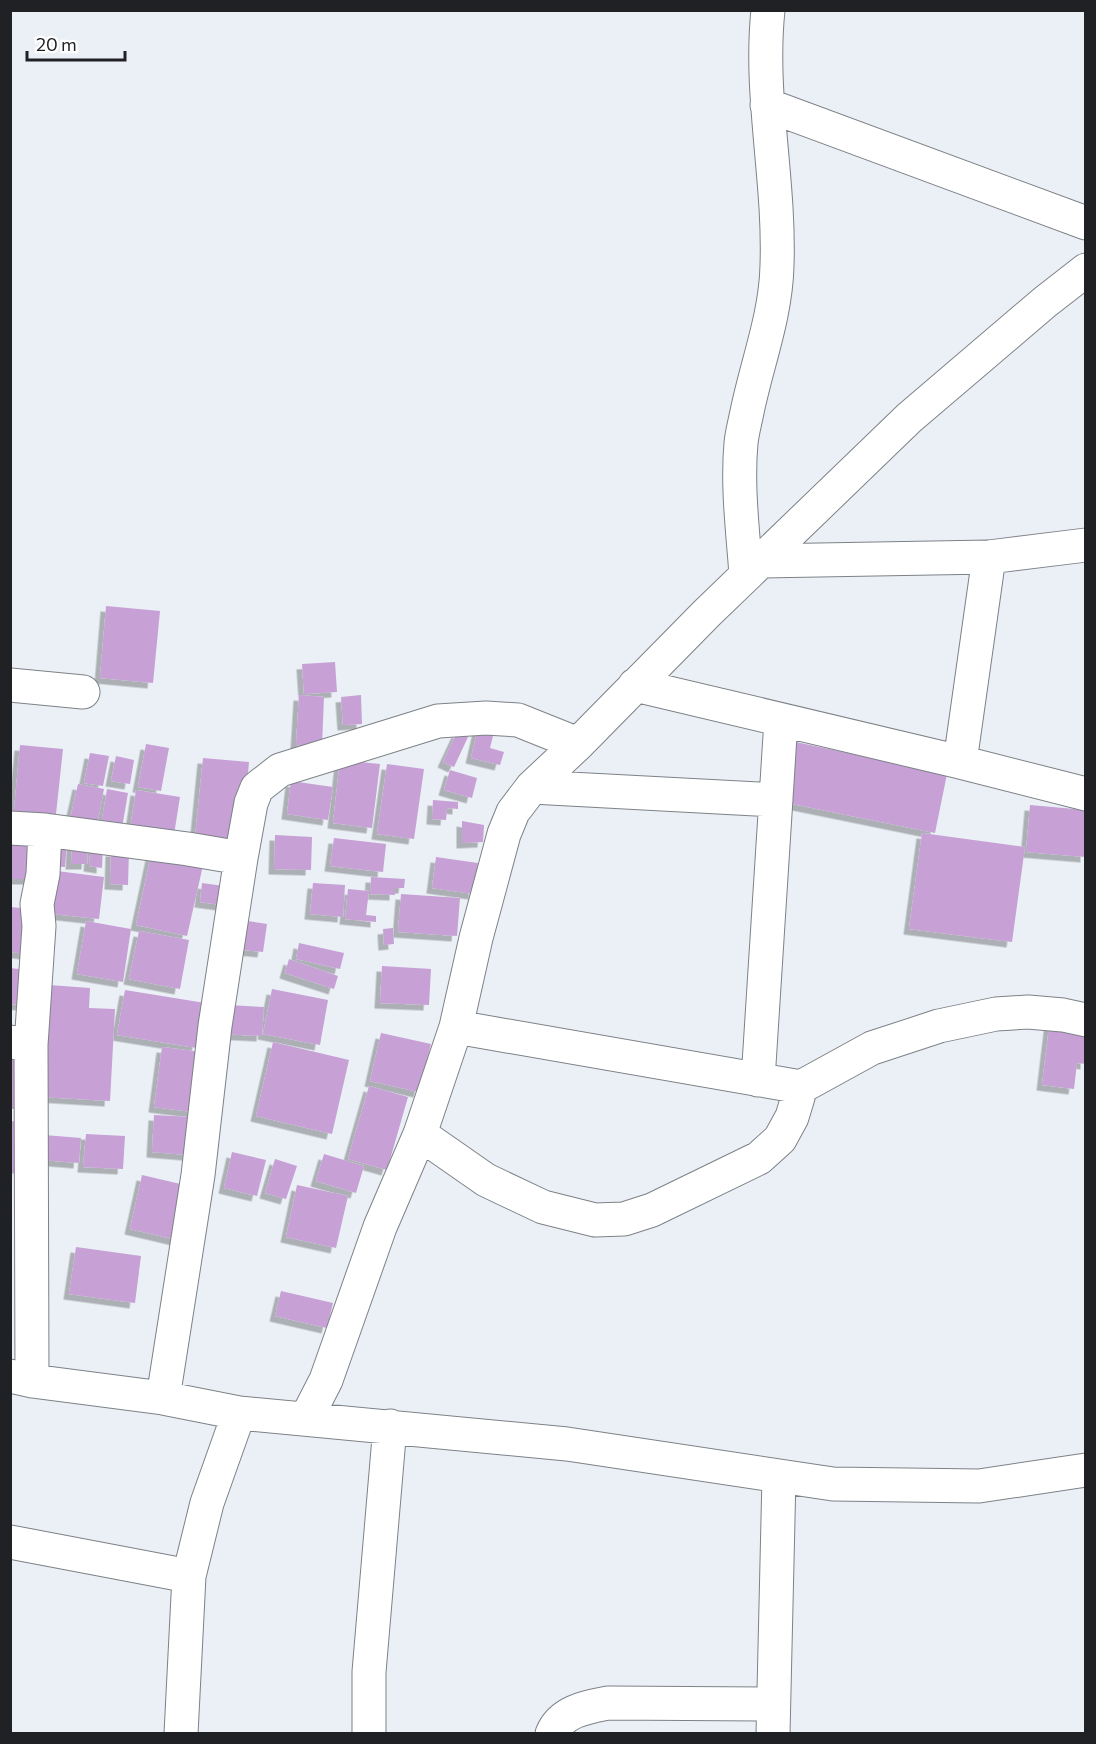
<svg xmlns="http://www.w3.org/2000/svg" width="1096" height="1744" font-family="Commissioner,sans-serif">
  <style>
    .building { fill: #c7a0d6; filter: url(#shadow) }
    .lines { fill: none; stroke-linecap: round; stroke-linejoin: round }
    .minor-casing { stroke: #7d8287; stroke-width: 35 }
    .minor { stroke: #fff; stroke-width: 33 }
  </style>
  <defs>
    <filter id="shadow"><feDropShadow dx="-5.5" dy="5.5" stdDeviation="0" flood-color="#0004"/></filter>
  </defs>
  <rect width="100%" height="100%" fill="#eaf0f5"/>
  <path class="building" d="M 106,606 L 160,611 L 153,683 L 100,678 Z
    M 335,662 L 337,692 L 304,694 L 302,664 Z
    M 299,695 L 324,697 L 322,746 L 296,745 Z
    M 361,695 L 362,724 L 343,725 L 341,697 Z
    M 478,728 L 494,732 L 490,748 L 504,752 L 500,765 L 471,758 Z
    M 457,732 L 468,737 L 454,767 L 443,762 Z
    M 791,741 L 947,774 L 935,833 L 778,801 Z
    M 146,744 L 169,748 L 161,791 L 138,787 Z
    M 20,745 L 63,749 L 56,814 L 14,811 Z
    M 90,753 L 109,756 L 103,786 L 84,783 Z
    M 116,756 L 134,760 L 130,784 L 111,781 Z
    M 203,758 L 249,762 L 242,843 L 195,838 Z
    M 340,760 L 380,764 L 372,828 L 333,823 Z
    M 387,764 L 424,769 L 414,839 L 377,834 Z
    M 450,770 L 477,778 L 472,798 L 444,790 Z
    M 291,781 L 333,787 L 328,820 L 287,814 Z
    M 78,784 L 104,789 L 96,830 L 69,824 Z
    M 107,789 L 128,793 L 121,834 L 100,831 Z
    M 136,790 L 180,797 L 173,841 L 129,836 Z
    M 433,800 L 458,802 L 458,809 L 447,808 L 446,820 L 432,819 Z
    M 1030,805 L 1086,810 L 1086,857 L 1026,852 Z
    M 462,821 L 484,825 L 483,842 L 462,843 Z
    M 10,832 L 33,833 L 31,879 L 10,879 Z
    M 922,833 L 1025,847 L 1012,942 L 909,929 Z
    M 275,835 L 312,837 L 311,870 L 274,869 Z
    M 334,838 L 386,844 L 383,872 L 330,866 Z
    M 52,840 L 67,841 L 65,867 L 49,866 Z
    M 72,843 L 88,844 L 87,864 L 71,864 Z
    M 91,844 L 103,845 L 102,868 L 89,866 Z
    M 152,850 L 204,861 L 187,936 L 136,925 Z
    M 111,851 L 129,851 L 128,885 L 110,884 Z
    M 436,857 L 478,863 L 474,894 L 432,888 Z
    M 49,870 L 104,877 L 99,919 L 44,913 Z
    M 371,877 L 405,879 L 404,888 L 395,888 L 395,895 L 370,894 Z
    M 202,883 L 224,886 L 222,905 L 200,902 Z
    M 313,883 L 345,885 L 343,917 L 310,914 Z
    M 348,889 L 369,891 L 366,915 L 376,916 L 376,922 L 345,919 Z
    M 401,894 L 460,898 L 457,936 L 398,932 Z
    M 10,907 L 33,909 L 27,954 L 10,952 Z
    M 86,921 L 131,929 L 123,982 L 77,974 Z
    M 248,921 L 267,924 L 263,952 L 244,950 Z
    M 393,928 L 394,944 L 384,945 L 383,929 Z
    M 139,931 L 189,940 L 180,989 L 129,979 Z
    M 299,943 L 344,953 L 340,969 L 296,959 Z
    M 289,959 L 338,976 L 334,989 L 285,973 Z
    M 382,966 L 431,969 L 429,1005 L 380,1003 Z
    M 10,968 L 28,970 L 23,1005 L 10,1004 Z
    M 49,985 L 90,988 L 89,1008 L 115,1009 L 110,1101 L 43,1097 Z
    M 272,989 L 328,1000 L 320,1045 L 263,1034 Z
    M 125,990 L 205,1003 L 197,1048 L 117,1035 Z
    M 229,1005 L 264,1007 L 262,1036 L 221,1034 Z
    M 1050,1019 L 1086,1023 L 1086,1064 L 1077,1063 L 1074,1089 L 1042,1085 Z
    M 381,1033 L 431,1044 L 419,1092 L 370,1081 Z
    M 273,1042 L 349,1060 L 332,1134 L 256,1116 Z
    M 162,1047 L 201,1052 L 193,1112 L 154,1107 Z
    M 10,1055 L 21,1057 L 15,1109 L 10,1109 Z
    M 369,1086 L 408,1097 L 387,1170 L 348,1159 Z
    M 154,1115 L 192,1117 L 188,1155 L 152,1152 Z
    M 10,1121 L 21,1122 L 17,1174 L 10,1173 Z
    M 86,1134 L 125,1136 L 123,1169 L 83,1167 Z
    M 44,1135 L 81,1138 L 79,1163 L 42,1160 Z
    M 232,1152 L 266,1160 L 257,1196 L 224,1188 Z
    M 324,1154 L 364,1166 L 356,1193 L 316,1181 Z
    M 275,1159 L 297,1166 L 286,1199 L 265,1193 Z
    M 142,1175 L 189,1186 L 177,1240 L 130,1229 Z
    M 297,1185 L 348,1196 L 336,1248 L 286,1237 Z
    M 76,1247 L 141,1256 L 135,1303 L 69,1294 Z
    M 281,1291 L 333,1303 L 327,1328 L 275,1316 Z"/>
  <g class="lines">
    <g class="minor-casing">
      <path id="minor" d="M 767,105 L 1086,223
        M 989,557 L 960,762 L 1086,794
        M 762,561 L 989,557 L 1086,545
        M 746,575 C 743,532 737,487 741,443 C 742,433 745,422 747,412 C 757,363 776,316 777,265 C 780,180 759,95 768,10
        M 10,685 L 83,692
        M 635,685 L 960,762
        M 532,787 L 776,800
        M 10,828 L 45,830 L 43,874 L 37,904 L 39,926 L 31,1045 L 10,1042
        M 45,830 L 188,849 L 241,858
        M 456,1027 L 801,1087 L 872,1048 L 939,1026 L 996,1014 L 1028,1012 L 1063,1015 L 1086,1020
        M 31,1045 L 32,1381
        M 758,1080 L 781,720
        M 420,1134 L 486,1180 L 543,1207 L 595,1220 L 624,1219 L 652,1210 L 759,1158 L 780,1139 L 792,1117 L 801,1087
        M 10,1376 L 32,1381 L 163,1398 L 239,1413 L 567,1444 L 833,1484 L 979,1486 L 1086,1470
        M 163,1398 L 198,1175 L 215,1026 L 241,858 L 251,803 L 257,788 L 280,770 L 438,721 L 486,718 L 518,720 L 578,744
        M 306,1419 L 326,1380 L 380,1227 L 420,1134 L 456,1027 L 476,938 L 504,834 L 513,812 L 532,787 L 578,744 L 707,613 L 909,418 L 1045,302 L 1086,270
        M 10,1542 L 189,1576
        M 181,1734 L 189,1576 L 207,1503 L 239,1413
        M 369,1734 L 369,1672 L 390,1426
        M 552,1734 C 561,1711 587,1707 608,1703 L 773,1704
        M 773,1734 L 779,1476"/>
    </g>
    <use href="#minor" class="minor"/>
  </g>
  <rect width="1096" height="1744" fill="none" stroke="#202124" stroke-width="24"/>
  <path d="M27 51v9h98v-9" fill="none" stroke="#202124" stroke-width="3"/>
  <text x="36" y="51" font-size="18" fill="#202124" stroke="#ffffff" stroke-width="4.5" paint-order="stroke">20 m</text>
</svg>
